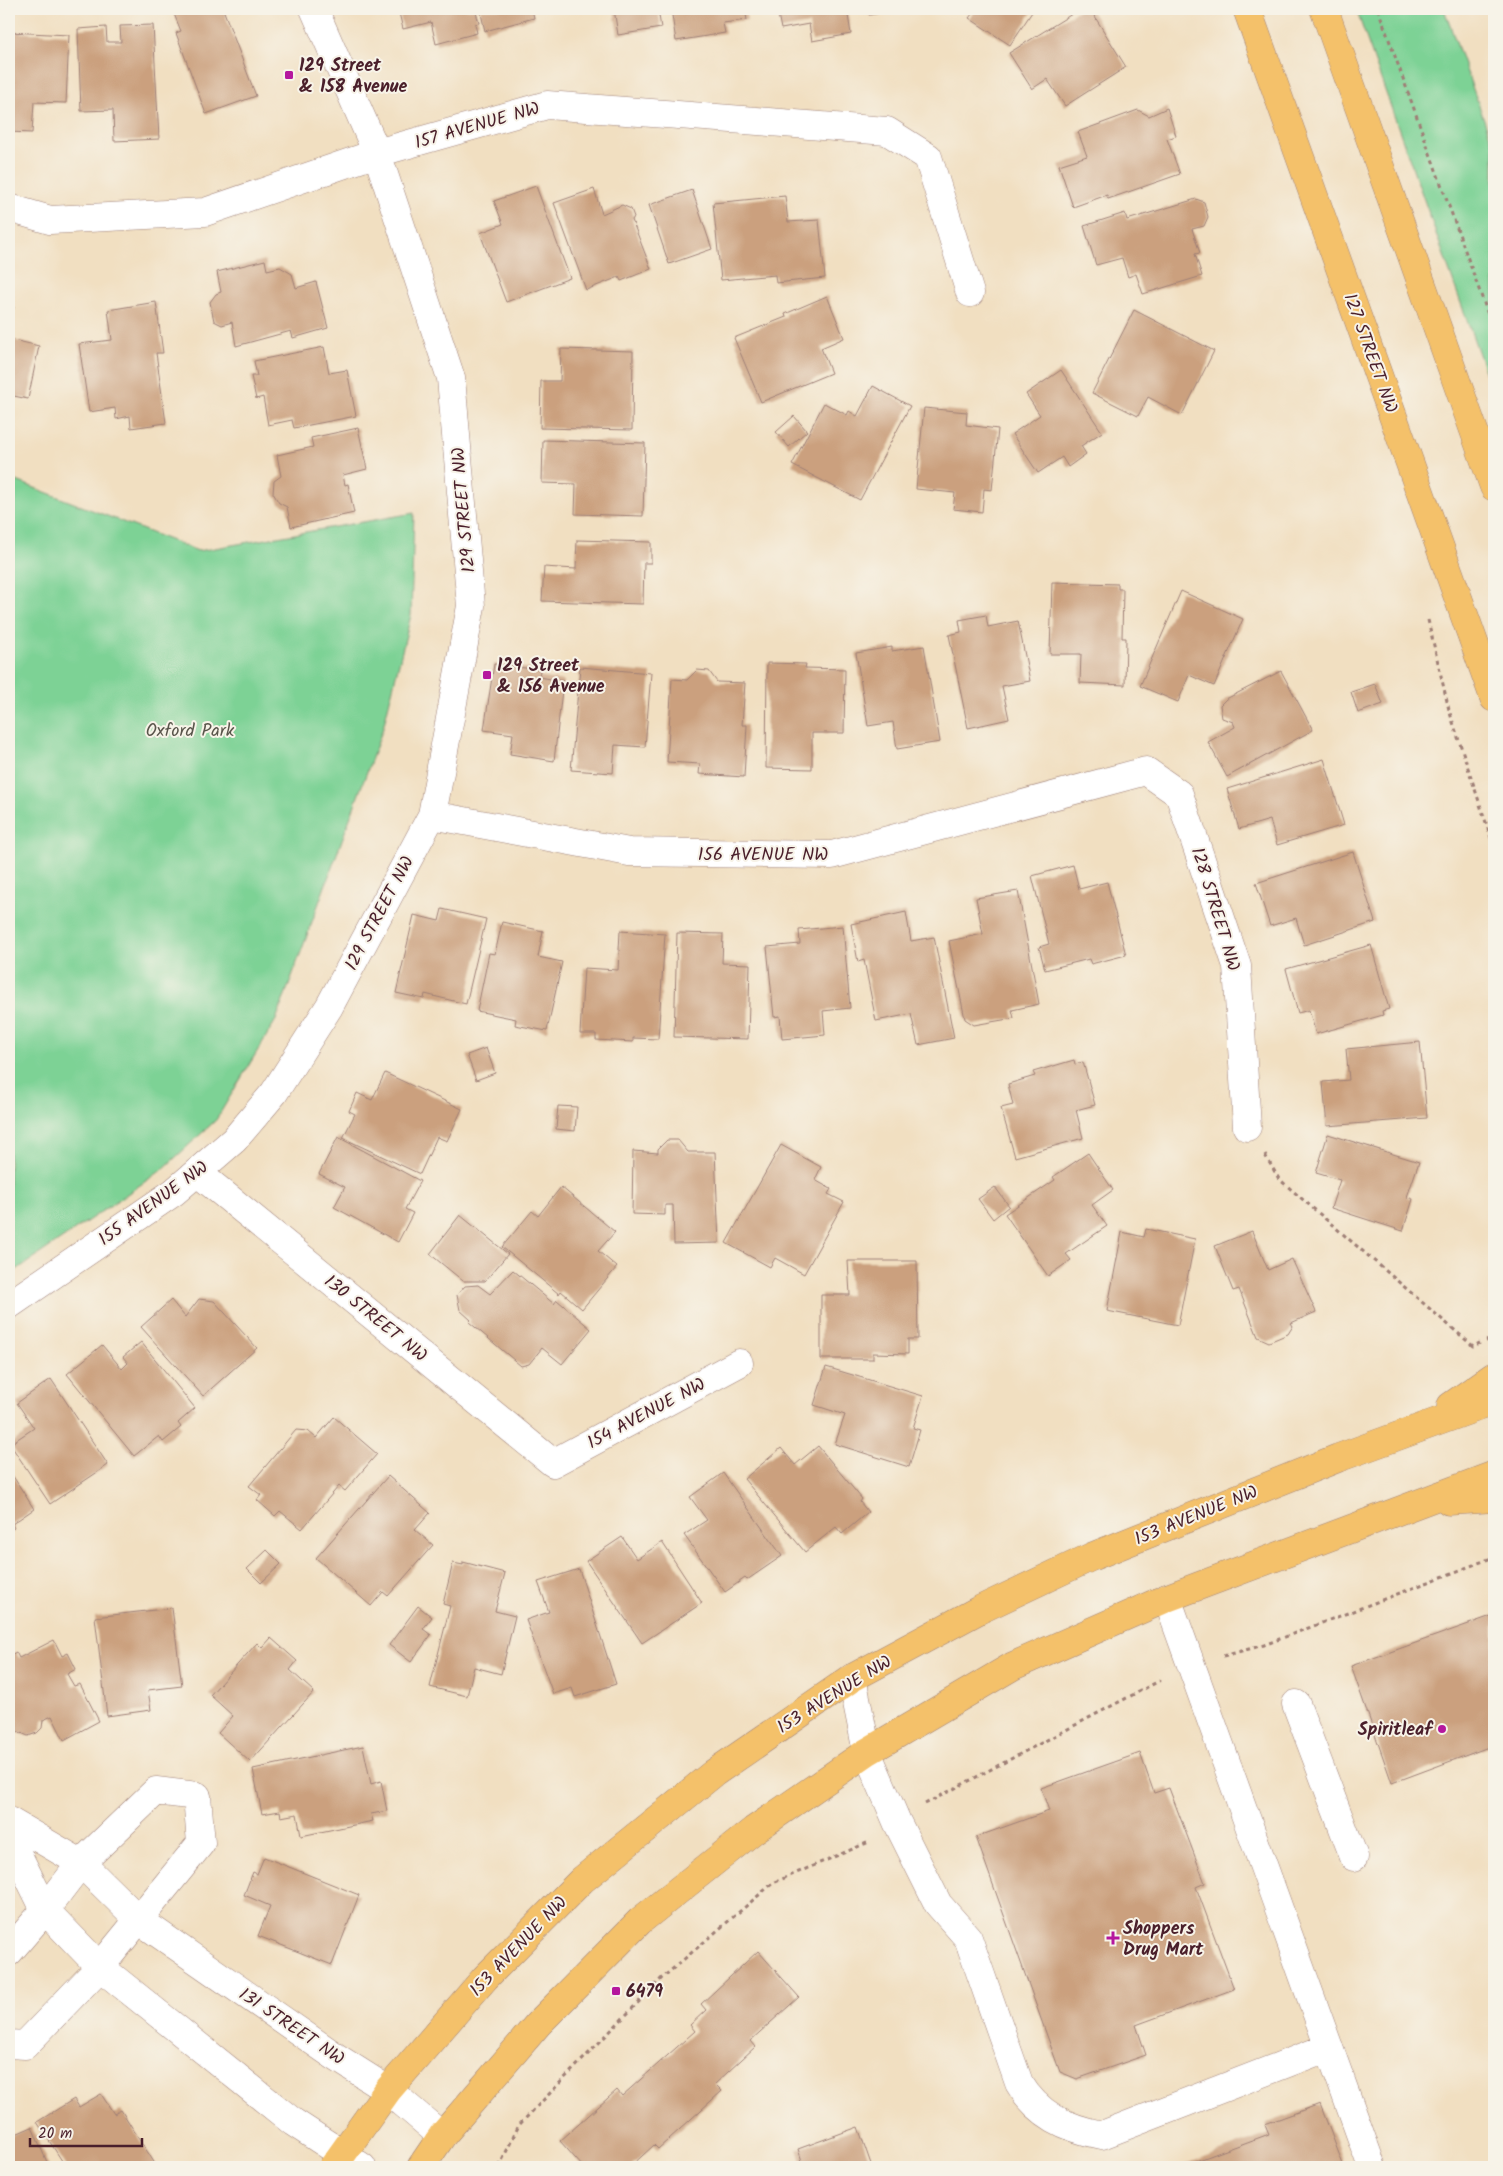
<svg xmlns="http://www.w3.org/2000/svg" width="1503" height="2176" font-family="Kalam,sans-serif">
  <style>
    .green { fill: #7dd295; stroke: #647860 }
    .building { fill: #cba07e }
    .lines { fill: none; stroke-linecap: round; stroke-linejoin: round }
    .minor-casing { stroke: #9e7f76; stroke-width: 29 }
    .major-casing { stroke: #9e7f76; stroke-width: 29 }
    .path { stroke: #9e7f76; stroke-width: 3; stroke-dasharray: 4 4; stroke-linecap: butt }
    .minor { stroke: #fff; stroke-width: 28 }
    .major { stroke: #f4c16b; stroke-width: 28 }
    .poi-dot { fill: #b5179e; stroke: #f7f3e8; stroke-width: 2 }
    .labels { text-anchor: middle; stroke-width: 4; stroke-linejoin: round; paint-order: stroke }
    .poi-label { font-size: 18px; font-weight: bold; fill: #4a1f2b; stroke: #f7f3e8; text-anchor: start }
    .street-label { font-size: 18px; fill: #4a1f2b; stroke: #f7f3e8 }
    .park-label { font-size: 18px; fill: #59554b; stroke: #f7f3e8 }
  </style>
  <rect width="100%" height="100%" fill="#f7f3e8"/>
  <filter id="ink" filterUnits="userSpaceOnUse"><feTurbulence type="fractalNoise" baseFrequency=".02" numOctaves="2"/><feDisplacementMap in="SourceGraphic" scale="10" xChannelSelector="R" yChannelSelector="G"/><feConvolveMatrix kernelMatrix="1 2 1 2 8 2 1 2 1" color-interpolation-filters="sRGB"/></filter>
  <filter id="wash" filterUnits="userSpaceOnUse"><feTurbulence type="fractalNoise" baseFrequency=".0096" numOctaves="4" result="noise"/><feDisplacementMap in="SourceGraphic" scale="20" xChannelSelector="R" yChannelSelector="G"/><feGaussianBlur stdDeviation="1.12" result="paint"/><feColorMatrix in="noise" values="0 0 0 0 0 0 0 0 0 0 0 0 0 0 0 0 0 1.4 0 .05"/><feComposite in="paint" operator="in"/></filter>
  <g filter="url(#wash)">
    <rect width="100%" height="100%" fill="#f1dfc1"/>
    <path class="green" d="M 1356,9 L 1444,9 L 1494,147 L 1494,396 Z
      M 9,478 L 198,551 L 414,513 L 411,615 L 383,728 L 276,1020 L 216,1120 L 162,1170 L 9,1275 Z"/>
    <g id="blocks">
      <path class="building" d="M 172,9 L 223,9 L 256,96 L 206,114 L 176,33 L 181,31 Z
        M 398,9 L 475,9 L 479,23 L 475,24 L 477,33 L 436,44 L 431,22 L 403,29 Z
        M 480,9 L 532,9 L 534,18 L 485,31 Z
        M 581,9 L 596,9 L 596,10 L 582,12 Z
        M 614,9 L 658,9 L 661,28 L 618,35 Z
        M 671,9 L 745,9 L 747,20 L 723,23 L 725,33 L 676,41 Z
        M 777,9 L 847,9 L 851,34 L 812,41 L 809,24 L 781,29 Z
        M 868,9 L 900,9 L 901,10 L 869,15 Z
        M 976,9 L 1034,9 L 1010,45 L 969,18 Z
        M 1080,9 L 1090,9 L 1126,67 L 1065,106 L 1047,79 L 1032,89 L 1009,53 Z
        M 153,25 L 159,139 L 114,141 L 113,110 L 81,111 L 78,29 L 106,27 L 107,42 L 121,42 L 120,26 Z
        M 9,32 L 69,35 L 66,103 L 34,102 L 32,133 L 9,132 Z
        M 1167,108 L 1176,136 L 1167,139 L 1180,174 L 1108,199 L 1107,195 L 1073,207 L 1059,165 L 1087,156 L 1078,132 L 1138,110 L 1149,116 Z
        M 536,186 L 570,278 L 506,302 L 480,233 L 503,224 L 494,201 Z
        M 594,189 L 602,214 L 622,205 L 631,209 L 634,217 L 632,220 L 651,269 L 621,281 L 619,277 L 586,290 L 554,203 Z
        M 692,190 L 712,249 L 669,264 L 649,205 Z
        M 785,196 L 788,222 L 819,220 L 825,278 L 776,283 L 775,275 L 721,280 L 713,203 Z
        M 1196,199 L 1204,202 L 1208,217 L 1204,226 L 1192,229 L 1200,253 L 1195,254 L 1202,276 L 1143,294 L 1136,274 L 1128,277 L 1122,258 L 1096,265 L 1084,226 L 1125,213 L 1127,220 Z
        M 265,260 L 267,270 L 280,267 L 292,274 L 296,288 L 316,282 L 328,328 L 293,338 L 291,331 L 236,346 L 232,322 L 222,325 L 214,321 L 210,302 L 216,294 L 221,292 L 217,272 Z
        M 827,296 L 844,338 L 821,348 L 831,373 L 761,402 L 734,338 L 786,317 L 785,314 Z
        M 156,302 L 163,353 L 156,353 L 166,423 L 131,428 L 130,416 L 116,419 L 115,408 L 89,412 L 79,344 L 112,340 L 108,310 Z
        M 9,306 L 14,307 L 10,327 L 9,327 Z
        M 1134,310 L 1214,351 L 1182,415 L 1148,397 L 1138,416 L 1092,393 Z
        M 9,339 L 39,346 L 28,399 L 9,395 Z
        M 324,347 L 329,373 L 347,370 L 356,416 L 294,428 L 292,420 L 268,425 L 263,397 L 256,399 L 251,376 L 257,376 L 254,361 Z
        M 561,349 L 633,351 L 632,430 L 540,428 L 541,381 L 560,381 Z
        M 1061,370 L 1102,432 L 1081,446 L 1086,454 L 1068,467 L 1062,457 L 1038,473 L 1012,434 L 1040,415 L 1026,394 Z
        M 873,386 L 910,406 L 860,500 L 792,465 L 824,403 L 847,415 L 849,411 L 857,416 Z
        M 924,408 L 967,412 L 966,425 L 998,429 L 992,490 L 984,489 L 982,512 L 953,509 L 955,493 L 916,489 Z
        M 794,416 L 807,431 L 789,447 L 776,432 Z
        M 358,428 L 367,469 L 343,475 L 345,485 L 348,484 L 354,513 L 291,527 L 287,507 L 279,503 L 273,493 L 274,481 L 281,476 L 277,455 L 313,447 L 311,438 Z
        M 543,440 L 645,443 L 643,516 L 575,514 L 576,484 L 542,483 Z
        M 577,540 L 651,542 L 651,563 L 644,563 L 643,604 L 542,601 L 544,567 L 576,569 Z
        M 1052,582 L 1118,584 L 1118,589 L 1123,589 L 1122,638 L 1126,638 L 1125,685 L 1080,683 L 1081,654 L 1050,654 Z
        M 1181,591 L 1243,619 L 1214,686 L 1189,675 L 1178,702 L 1140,686 Z
        M 986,615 L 988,627 L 1018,621 L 1030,681 L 1002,686 L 1009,719 L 968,728 L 949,635 L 961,632 L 959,620 Z
        M 924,646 L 940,742 L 897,749 L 893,722 L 868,726 L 856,653 L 892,647 L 892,651 Z
        M 767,663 L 806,664 L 805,668 L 845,669 L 844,733 L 812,733 L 812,769 L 766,768 Z
        M 494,664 L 540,670 L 539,677 L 563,681 L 554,761 L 510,754 L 513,734 L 484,730 Z
        M 580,667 L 651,673 L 645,747 L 615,745 L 613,773 L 571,770 Z
        M 697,670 L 709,671 L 717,682 L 745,683 L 742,725 L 747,725 L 744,777 L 699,774 L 700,764 L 667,762 L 672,679 L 687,680 Z
        M 1281,671 L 1313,730 L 1227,777 L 1208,742 L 1235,727 L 1233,722 L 1222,718 L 1220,705 L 1226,699 Z
        M 1375,684 L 1383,704 L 1358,713 L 1351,692 Z
        M 1324,759 L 1344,825 L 1277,845 L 1270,820 L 1239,829 L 1227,789 Z
        M 1353,852 L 1375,922 L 1304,945 L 1296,918 L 1270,926 L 1256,883 Z
        M 1073,865 L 1079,889 L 1107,882 L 1126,955 L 1091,964 L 1089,959 L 1045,970 L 1039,947 L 1049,944 L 1032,876 Z
        M 1018,891 L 1039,1004 L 1012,1010 L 1014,1018 L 974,1025 L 965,1019 L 949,941 L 983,934 L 976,898 Z
        M 442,909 L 486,919 L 466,1004 L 425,994 L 424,999 L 396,993 L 414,915 L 439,921 Z
        M 906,912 L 911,941 L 934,937 L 954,1038 L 918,1045 L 911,1014 L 876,1021 L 864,960 L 858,962 L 851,924 Z
        M 502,922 L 543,931 L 538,957 L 562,962 L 547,1031 L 515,1025 L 516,1019 L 477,1011 L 489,953 L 495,954 Z
        M 843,926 L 850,1008 L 823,1011 L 825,1035 L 782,1039 L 780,1016 L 774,1017 L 767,947 L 800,944 L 799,930 Z
        M 620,931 L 665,934 L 658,1039 L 633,1038 L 633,1042 L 596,1040 L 596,1034 L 580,1034 L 584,968 L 618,970 Z
        M 677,933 L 723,934 L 722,963 L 750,964 L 748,1039 L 674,1037 Z
        M 1371,945 L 1389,1009 L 1382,1011 L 1383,1015 L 1316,1034 L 1309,1010 L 1298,1013 L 1286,969 Z
        M 1420,1042 L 1427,1118 L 1327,1126 L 1323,1082 L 1349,1080 L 1346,1049 Z
        M 486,1048 L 495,1073 L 476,1080 L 467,1055 Z
        M 1074,1060 L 1075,1064 L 1083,1062 L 1095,1105 L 1076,1110 L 1083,1138 L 1015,1157 L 1001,1108 L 1013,1105 L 1008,1084 L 1035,1076 L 1033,1072 Z
        M 385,1073 L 462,1109 L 447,1141 L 437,1137 L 420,1174 L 343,1138 L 355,1114 L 349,1111 L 357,1093 L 372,1100 Z
        M 558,1106 L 577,1107 L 575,1131 L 556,1129 Z
        M 1328,1134 L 1419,1162 L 1407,1197 L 1413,1199 L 1403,1231 L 1331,1208 L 1340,1180 L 1316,1173 Z
        M 338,1137 L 420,1181 L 405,1209 L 413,1213 L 398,1242 L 334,1207 L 345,1187 L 319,1174 Z
        M 667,1140 L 678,1140 L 688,1152 L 715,1152 L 719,1243 L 674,1244 L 673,1205 L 665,1205 L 665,1215 L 632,1214 L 633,1151 L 658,1153 L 658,1149 Z
        M 781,1145 L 821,1167 L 815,1180 L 831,1189 L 828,1194 L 844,1202 L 804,1274 L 775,1258 L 770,1267 L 726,1243 Z
        M 1088,1153 L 1113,1190 L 1092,1205 L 1107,1226 L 1066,1254 L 1071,1260 L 1048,1276 L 1005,1214 L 1055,1180 L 1053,1177 Z
        M 561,1187 L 615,1232 L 598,1251 L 617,1267 L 582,1309 L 561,1291 L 559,1294 L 502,1247 L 532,1211 L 538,1216 Z
        M 995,1187 L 1009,1206 L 993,1219 L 978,1199 Z
        M 460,1215 L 508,1254 L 485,1281 L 463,1281 L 430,1254 Z
        M 1146,1229 L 1195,1239 L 1178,1325 L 1107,1311 L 1122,1232 L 1144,1237 Z
        M 1252,1231 L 1268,1270 L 1292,1259 L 1316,1312 L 1291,1323 L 1293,1326 L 1288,1334 L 1269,1342 L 1258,1337 L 1239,1289 L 1233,1291 L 1215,1246 Z
        M 848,1261 L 917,1261 L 918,1339 L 908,1339 L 908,1354 L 873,1353 L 873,1359 L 821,1359 L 821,1295 L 850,1295 Z
        M 513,1270 L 554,1304 L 557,1300 L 591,1329 L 562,1364 L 542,1348 L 529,1364 L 521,1366 L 469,1322 L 471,1320 L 460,1310 L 457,1295 L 465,1286 L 478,1285 L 490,1294 Z
        M 199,1299 L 214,1301 L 257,1348 L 203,1396 L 141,1327 L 171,1300 L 185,1317 Z
        M 141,1342 L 195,1408 L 178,1423 L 181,1427 L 163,1442 L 159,1436 L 134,1456 L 67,1374 L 102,1345 L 122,1369 L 128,1363 L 123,1357 Z
        M 826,1367 L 923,1396 L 913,1428 L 920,1430 L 909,1467 L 835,1444 L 845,1415 L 814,1405 Z
        M 51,1379 L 108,1465 L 50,1504 L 10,1444 L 34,1428 L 17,1403 Z
        M 334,1417 L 377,1454 L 345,1491 L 339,1486 L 302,1529 L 280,1511 L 275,1516 L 257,1500 L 261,1495 L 249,1486 L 296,1430 L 308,1431 L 316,1438 Z
        M 818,1446 L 862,1499 L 860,1502 L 868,1512 L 842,1534 L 836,1527 L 805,1552 L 744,1479 L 781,1448 L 795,1465 Z
        M 9,1470 L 34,1509 L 12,1524 L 14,1528 L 9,1532 Z
        M 723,1473 L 782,1556 L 747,1580 L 745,1578 L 725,1592 L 684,1535 L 707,1520 L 690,1497 Z
        M 388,1476 L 430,1513 L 415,1530 L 433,1545 L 388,1596 L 383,1592 L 371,1606 L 316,1558 Z
        M 622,1537 L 637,1559 L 662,1542 L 702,1603 L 642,1643 L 586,1561 Z
        M 267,1550 L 281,1564 L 261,1583 L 247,1569 Z
        M 463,1562 L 505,1573 L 495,1611 L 515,1616 L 501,1674 L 474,1667 L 467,1696 L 430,1687 L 450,1606 L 443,1604 L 453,1563 L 463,1565 Z
        M 579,1569 L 616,1684 L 575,1697 L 572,1688 L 553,1694 L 526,1620 L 549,1612 L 538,1582 Z
        M 418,1606 L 432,1617 L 423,1629 L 431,1635 L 411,1662 L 389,1645 Z
        M 172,1608 L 182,1686 L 148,1690 L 151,1710 L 107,1716 L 95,1617 Z
        M 1494,1615 L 1494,1745 L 1392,1783 L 1351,1666 Z
        M 271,1638 L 297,1661 L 290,1670 L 314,1692 L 250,1762 L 218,1733 L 233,1716 L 210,1695 L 257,1643 L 262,1648 Z
        M 54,1640 L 62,1656 L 68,1653 L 76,1669 L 67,1674 L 74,1686 L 80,1684 L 99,1721 L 64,1740 L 52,1716 L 43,1720 L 42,1728 L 37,1733 L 28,1736 L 17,1731 L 9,1712 L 9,1656 L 16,1652 L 19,1658 Z
        M 363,1746 L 371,1784 L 381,1781 L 387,1811 L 371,1814 L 373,1821 L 301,1836 L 297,1814 L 281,1817 L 280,1811 L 262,1814 L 253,1769 Z
        M 1140,1753 L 1154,1793 L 1169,1788 L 1205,1883 L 1196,1887 L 1234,1989 L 1136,2025 L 1146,2055 L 1077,2079 L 1060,2072 L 976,1837 L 1049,1811 L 1041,1788 Z
        M 264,1857 L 359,1895 L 332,1965 L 258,1936 L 270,1906 L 244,1895 L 253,1872 L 257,1874 Z
        M 758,1951 L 799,1997 L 750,2041 L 755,2047 L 715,2084 L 722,2091 L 658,2149 L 654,2145 L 630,2167 L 583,2167 L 560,2141 L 617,2090 L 622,2096 L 695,2031 L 690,2025 L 706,2010 L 701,2004 Z
        M 101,2094 L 114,2114 L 121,2110 L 157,2167 L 66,2167 L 37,2122 L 74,2099 L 79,2107 Z
        M 1320,2104 L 1344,2167 L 1180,2167 L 1269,2134 L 1265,2124 Z
        M 32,2127 L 49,2167 L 9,2167 L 9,2137 Z
        M 858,2127 L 872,2167 L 804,2167 L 798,2149 Z"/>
    </g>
  </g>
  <g filter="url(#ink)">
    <use href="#blocks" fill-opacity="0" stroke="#9e7f76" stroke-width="1"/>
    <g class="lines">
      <g class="minor-casing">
        <path id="minor" d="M 9,208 L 50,220 L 205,212 L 377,153 L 547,105 L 887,131 L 928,157 L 970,293
          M 432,815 L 629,852 L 832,855 L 1146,771 L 1179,794 L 1237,966 L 1247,1127
          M 198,1173 L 553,1463 L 739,1363
          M 9,1305 L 174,1192 L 234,1140 L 274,1093 L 329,1007 L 432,815 L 471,606 L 451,378 L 377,153 L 314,9
          M 1167,1598 L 1372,2167
          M 852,1678 L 867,1752 L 897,1822 L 938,1904 L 968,1938 L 1019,2083 C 1038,2115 1066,2128 1102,2135 L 1329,2047
          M 1296,1704 L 1354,1857
          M 9,1821 L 81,1863 L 139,1920 L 336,2057 L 388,2090 L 442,2136
          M 9,1837 L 45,1910 L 100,1967 L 293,2122 L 362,2167
          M 9,1952 L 45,1910 L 81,1863 L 156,1791 L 197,1796 L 201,1843 L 100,1967 L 25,2045 L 9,2044"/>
      </g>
      <g class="major-casing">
        <path id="major" d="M 1247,9 L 1494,698
          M 1324,9 L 1494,487
          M 1451,1406 L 1494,1376
          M 1449,1501 L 1494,1498
          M 333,2167 L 388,2090 L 485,1978 L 582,1880 L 714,1773 L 852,1678 L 979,1610 L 1091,1557 L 1338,1458 L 1494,1401
          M 421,2167 L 442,2136 L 538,2024 L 640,1921 L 754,1830 L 867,1752 L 1013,1666 L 1167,1598 L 1494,1475"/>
      </g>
      <path class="path" d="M 1378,9 L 1494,331
        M 1428,620 L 1449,710 L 1494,847
        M 1265,1155 L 1279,1179 L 1473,1346 L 1480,1343
        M 1486,1341 L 1494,1339
        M 1223,1656 L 1264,1645 L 1494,1557
        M 925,1804 L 1161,1680
        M 499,2167 L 519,2125 L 662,1978 L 773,1883 L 869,1842"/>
      <use href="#minor" class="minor"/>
      <use href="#major" class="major"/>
    </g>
  </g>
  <g class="poi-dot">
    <rect x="284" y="70" width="10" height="10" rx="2.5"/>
    <rect x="482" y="670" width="10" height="10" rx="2.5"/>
    <circle cx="1442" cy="1729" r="5"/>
    <path d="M1110.5 1930.5h5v5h5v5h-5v5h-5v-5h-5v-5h5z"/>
    <rect x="611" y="1986" width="10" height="10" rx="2.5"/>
  </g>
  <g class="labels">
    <g class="poi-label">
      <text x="299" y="71">129 Street<tspan x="299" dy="21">&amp; 158 Avenue</tspan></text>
      <text x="497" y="671">129 Street<tspan x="497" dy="21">&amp; 156 Avenue</tspan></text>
      <text x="1432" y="1735" text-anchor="end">Spiritleaf</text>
      <text x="1123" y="1934">Shoppers<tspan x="1123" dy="21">Drug Mart</tspan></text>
      <text x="626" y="1997">6479</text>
    </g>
    <g class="street-label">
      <text transform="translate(477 125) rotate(-16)" y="6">157 AVENUE NW</text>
      <text transform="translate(1371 353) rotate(70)" y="6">127 STREET NW</text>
      <text transform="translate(463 510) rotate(-95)" y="6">129 STREET NW</text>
      <text x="763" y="860">156 AVENUE NW</text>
      <text transform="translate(1216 909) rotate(73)" y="6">128 STREET NW</text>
      <text transform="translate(379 913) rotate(-62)" y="6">129 STREET NW</text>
      <text transform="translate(153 1203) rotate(-36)" y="6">155 AVENUE NW</text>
      <text transform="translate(376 1318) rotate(39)" y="6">130 STREET NW</text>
      <text transform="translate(646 1413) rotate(-28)" y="6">154 AVENUE NW</text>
      <text transform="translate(1196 1515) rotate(-22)" y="6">153 AVENUE NW</text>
      <text transform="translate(834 1694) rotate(-32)" y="6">153 AVENUE NW</text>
      <text transform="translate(518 1946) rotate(-46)" y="6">153 AVENUE NW</text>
      <text transform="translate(292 2026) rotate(34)" y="6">131 STREET NW</text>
    </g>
    <g class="park-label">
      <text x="190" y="736">Oxford Park</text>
    </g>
  </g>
  <rect width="1503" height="2176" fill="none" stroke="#f7f3e8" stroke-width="30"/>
  <path d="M30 2138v8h112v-8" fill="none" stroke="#4a1f2b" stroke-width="2.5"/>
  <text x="38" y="2138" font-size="15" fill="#4a1f2b" stroke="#f7f3e8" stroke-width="4" paint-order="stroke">20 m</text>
</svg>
